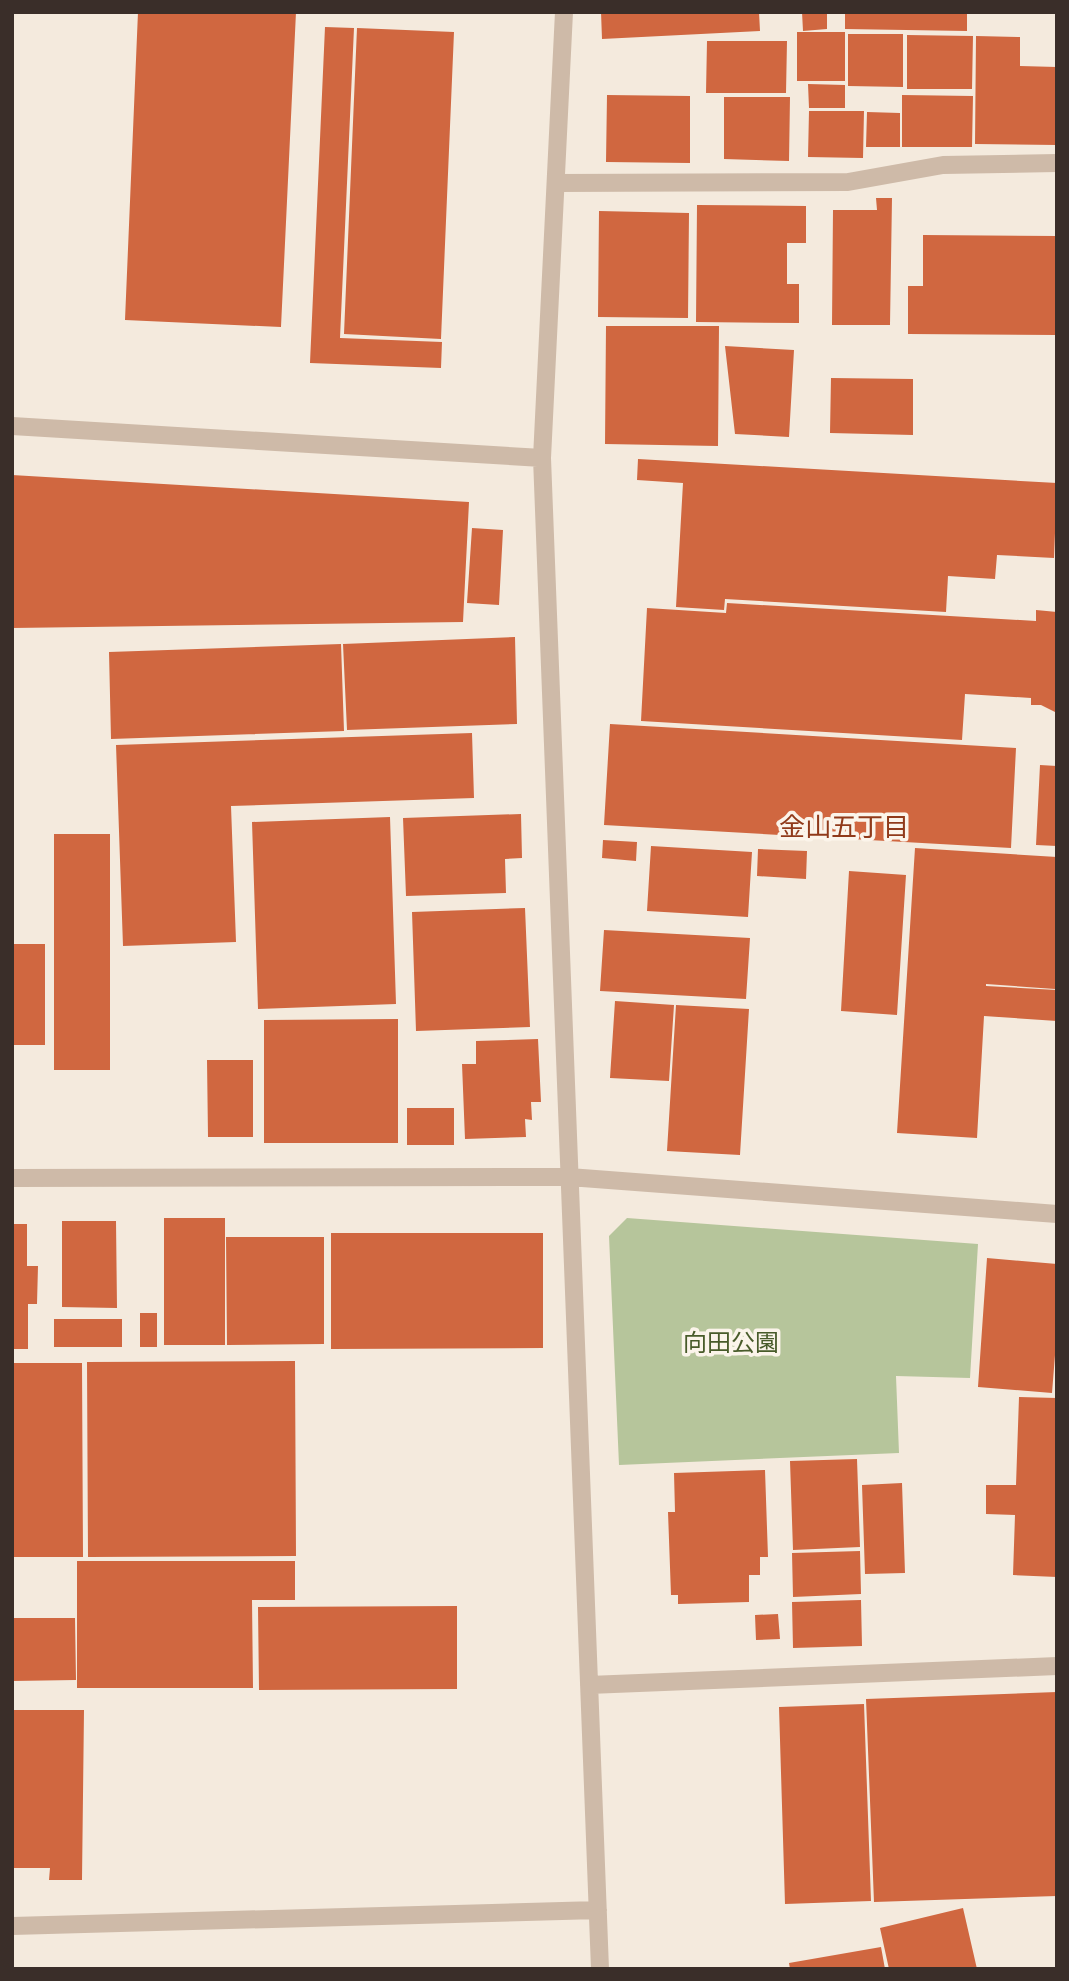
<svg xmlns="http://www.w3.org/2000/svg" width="1069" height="1981" font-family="'Nunito Sans','Noto Sans JP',sans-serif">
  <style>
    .green { fill: #b6c59b }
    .building { fill: #d06740 }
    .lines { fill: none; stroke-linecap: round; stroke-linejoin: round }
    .minor { stroke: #cebaa8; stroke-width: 18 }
    .labels { text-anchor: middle; stroke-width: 7; stroke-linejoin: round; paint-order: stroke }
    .park-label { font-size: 24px; fill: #485b2a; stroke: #fbf4ea }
    .neighbourhood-label { font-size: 26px; fill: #903a1a; stroke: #fbf4ea }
  </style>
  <rect width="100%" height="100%" fill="#f4eadd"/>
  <path class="green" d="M 627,1218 L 978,1244 L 970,1378 L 896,1376 L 899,1453 L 619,1465 L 609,1236 Z"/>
  <path class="building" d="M 138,12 L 296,12 L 281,327 L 125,320 Z
    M 601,12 L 759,12 L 760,31 L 602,39 Z
    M 802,12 L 827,12 L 827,29 L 803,31 Z
    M 845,12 L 967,12 L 967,31 L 845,29 Z
    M 325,27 L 354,28 L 340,338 L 442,342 L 441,368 L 310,363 Z
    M 357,28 L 454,32 L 441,339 L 344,334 Z
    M 797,32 L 845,32 L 845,81 L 797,81 Z
    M 848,34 L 903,34 L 903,87 L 848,86 Z
    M 907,35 L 973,36 L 972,89 L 907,89 Z
    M 976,36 L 1020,37 L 1020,66 L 1057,67 L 1057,145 L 975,144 Z
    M 707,41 L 787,41 L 786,93 L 706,93 Z
    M 808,84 L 845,85 L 845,108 L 809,108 Z
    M 607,95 L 690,96 L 690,163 L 606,162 Z
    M 902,95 L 973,96 L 972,147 L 902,147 Z
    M 724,97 L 790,97 L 789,161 L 724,159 Z
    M 809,111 L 864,111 L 863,158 L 808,157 Z
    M 867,112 L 900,113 L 900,147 L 866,147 Z
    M 876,198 L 892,198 L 890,325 L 832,325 L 833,210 L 877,210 Z
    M 697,205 L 806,206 L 806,243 L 787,243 L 787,284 L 799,284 L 799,323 L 696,322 Z
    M 599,211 L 689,213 L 688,318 L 598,317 Z
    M 923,235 L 1057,236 L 1057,335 L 908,334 L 908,286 L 923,286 Z
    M 606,326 L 719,326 L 718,446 L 605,444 Z
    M 725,346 L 794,350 L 789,437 L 735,434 Z
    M 831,378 L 913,379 L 913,435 L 830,433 Z
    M 638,459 L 1057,483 L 1054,558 L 997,555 L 995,579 L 948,576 L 946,612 L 725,599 L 724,610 L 676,607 L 683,483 L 637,480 Z
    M 12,475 L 469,502 L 463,622 L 12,628 Z
    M 472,528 L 503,530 L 499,605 L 467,603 Z
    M 727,603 L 1036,621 L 1036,610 L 1057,612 L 1057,713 L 1041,705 L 1031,705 L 1031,698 L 965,694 L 962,740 L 641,721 L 647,608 L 726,613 Z
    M 515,637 L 517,724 L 347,730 L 343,644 Z
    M 341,644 L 344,731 L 111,739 L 109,652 Z
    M 610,724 L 1016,748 L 1011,848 L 604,825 Z
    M 472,733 L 474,798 L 231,806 L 236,942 L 123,946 L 116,745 Z
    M 1040,765 L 1057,766 L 1057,846 L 1036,845 Z
    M 521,814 L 522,858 L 505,859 L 506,893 L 406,896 L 403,818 Z
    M 390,817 L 396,1004 L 258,1009 L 252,822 Z
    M 54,834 L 110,834 L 110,1070 L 54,1070 Z
    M 603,840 L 637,842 L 636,861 L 602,858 Z
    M 651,846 L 752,852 L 748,917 L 647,911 Z
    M 915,848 L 1057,857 L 1057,956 L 1055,989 L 986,984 L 986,986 L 1057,990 L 1057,1021 L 984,1016 L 977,1138 L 897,1133 Z
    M 758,849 L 807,851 L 806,879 L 757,876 Z
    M 849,871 L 906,875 L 897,1015 L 841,1011 Z
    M 525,908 L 530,1027 L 416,1031 L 412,912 Z
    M 604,930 L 750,938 L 746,999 L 600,991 Z
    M 12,944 L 45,944 L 45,1045 L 12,1045 Z
    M 615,1001 L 674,1005 L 669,1081 L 610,1078 Z
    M 676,1005 L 749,1009 L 740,1155 L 667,1151 Z
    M 398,1019 L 398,1143 L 264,1143 L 264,1020 Z
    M 538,1039 L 541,1102 L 531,1102 L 532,1120 L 525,1119 L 526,1137 L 465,1139 L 462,1064 L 476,1064 L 476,1041 Z
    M 207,1060 L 253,1060 L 253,1137 L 208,1137 Z
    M 407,1108 L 454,1108 L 454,1145 L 407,1145 Z
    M 164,1218 L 225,1218 L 225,1345 L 164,1345 Z
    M 62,1221 L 116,1221 L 117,1308 L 62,1307 Z
    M 12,1224 L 27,1224 L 27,1266 L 38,1266 L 37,1304 L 28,1304 L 28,1349 L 12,1349 Z
    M 331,1233 L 543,1233 L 543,1348 L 331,1349 Z
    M 226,1237 L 324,1237 L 324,1344 L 227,1345 Z
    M 987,1258 L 1057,1264 L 1057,1330 L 1052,1393 L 978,1387 Z
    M 140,1313 L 157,1313 L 157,1347 L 140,1347 Z
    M 54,1319 L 122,1319 L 122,1347 L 54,1347 Z
    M 295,1361 L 296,1556 L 88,1557 L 87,1362 Z
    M 12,1363 L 82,1363 L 83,1557 L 12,1557 Z
    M 1019,1397 L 1057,1398 L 1057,1577 L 1013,1575 L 1015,1515 L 986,1514 L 986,1485 L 1016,1485 Z
    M 857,1459 L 860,1547 L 793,1550 L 790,1461 Z
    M 765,1470 L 768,1557 L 760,1557 L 760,1575 L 749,1575 L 749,1602 L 678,1604 L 678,1595 L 671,1595 L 668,1512 L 675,1512 L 674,1473 Z
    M 902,1483 L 905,1573 L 865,1574 L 862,1485 Z
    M 860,1551 L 861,1594 L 793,1597 L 792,1553 Z
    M 77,1561 L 295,1561 L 295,1600 L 252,1600 L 253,1688 L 77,1688 Z
    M 861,1600 L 862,1646 L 793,1648 L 792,1602 Z
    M 457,1606 L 457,1689 L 259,1690 L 258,1607 Z
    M 778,1614 L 780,1639 L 756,1640 L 755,1615 Z
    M 12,1618 L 75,1618 L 76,1680 L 12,1681 Z
    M 1057,1692 L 1057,1896 L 874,1902 L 866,1699 Z
    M 864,1704 L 871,1901 L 785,1904 L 779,1707 Z
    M 12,1710 L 84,1710 L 82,1880 L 49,1880 L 50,1868 L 12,1868 Z
    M 963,1908 L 977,1969 L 889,1969 L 880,1928 Z
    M 881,1947 L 885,1969 L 790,1969 L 789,1963 Z"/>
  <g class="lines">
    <path class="minor" d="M 564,12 L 542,458 L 600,1969
      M 556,183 L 848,182 L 943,165 L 1057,163
      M 12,426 L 542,458
      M 12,1178 L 569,1177 L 1057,1214
      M 589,1685 L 1057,1666
      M 12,1926 L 598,1910"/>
  </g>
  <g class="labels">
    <g class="park-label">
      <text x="731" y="1351">向田公園</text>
    </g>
    <g class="neighbourhood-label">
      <text x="844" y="836">金山五丁目</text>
    </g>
  </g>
  <rect width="1069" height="1981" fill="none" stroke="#3a2e29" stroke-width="28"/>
</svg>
